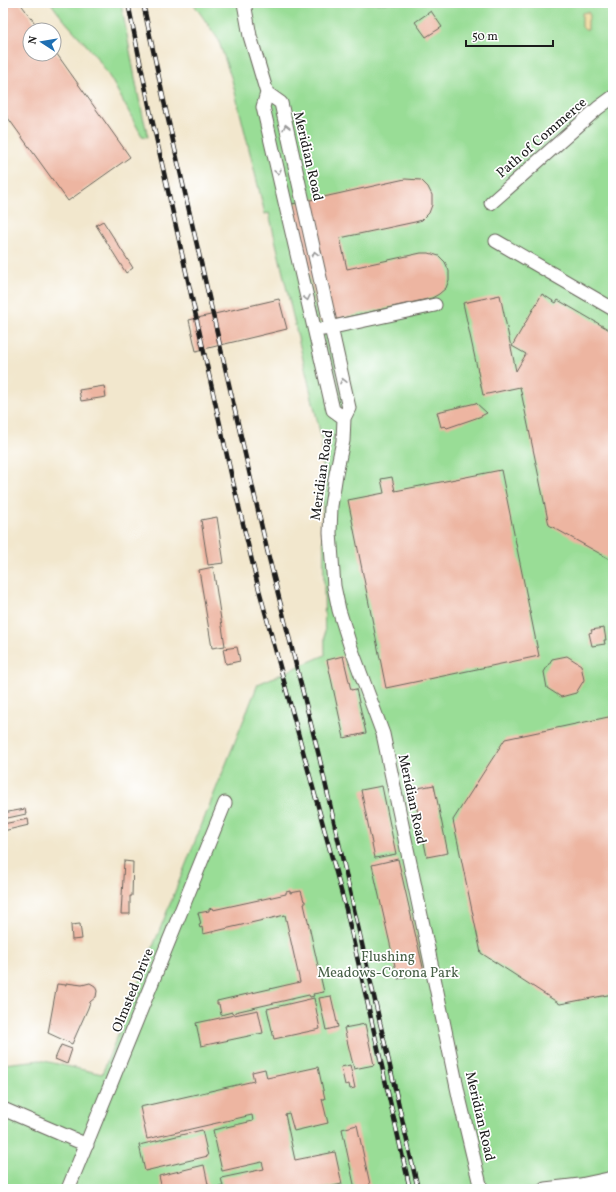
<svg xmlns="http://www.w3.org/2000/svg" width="616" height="1192" font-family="Vollkorn,serif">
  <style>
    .green { fill: #99dd96; stroke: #5a7c59 }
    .sand { fill: #eeda9e; stroke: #857b5d }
    .building { fill: #edb5a1 }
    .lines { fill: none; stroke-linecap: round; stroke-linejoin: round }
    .minor-casing { stroke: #67635a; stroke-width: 15 }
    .minor { stroke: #fff; stroke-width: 13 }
    .rail-casing { stroke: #1c1c1c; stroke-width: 4.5 }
    .rail { stroke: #fff; stroke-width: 3; stroke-dasharray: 9; stroke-linecap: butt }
    .oneway { stroke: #999 }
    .labels { text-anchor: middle; stroke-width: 3.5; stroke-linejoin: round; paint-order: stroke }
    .street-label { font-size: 14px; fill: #1c1c1c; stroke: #fff }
    .park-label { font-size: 14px; fill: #486047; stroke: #fff }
  </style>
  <rect width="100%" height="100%" fill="#fff"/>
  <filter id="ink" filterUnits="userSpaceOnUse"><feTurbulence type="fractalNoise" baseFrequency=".025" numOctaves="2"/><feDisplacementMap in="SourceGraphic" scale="8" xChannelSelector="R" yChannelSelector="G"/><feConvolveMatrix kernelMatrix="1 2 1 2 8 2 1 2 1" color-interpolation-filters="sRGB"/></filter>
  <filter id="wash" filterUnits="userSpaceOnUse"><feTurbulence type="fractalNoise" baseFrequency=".012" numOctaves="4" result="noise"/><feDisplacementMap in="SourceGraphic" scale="16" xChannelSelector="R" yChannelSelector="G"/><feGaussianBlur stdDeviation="0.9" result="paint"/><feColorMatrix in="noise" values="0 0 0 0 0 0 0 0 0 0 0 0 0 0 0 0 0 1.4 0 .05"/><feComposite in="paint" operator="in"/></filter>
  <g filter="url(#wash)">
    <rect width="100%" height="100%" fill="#f2e7cd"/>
    <path class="green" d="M 51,3 L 121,3 L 139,99 L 148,137 L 142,136 C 128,112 116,85 100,62 C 85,41 65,24 51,3 Z
      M 193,3 L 613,3 L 613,1189 L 3,1189 L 3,1064 L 40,1060 L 102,1074 L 258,684 L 325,655 L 322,441 L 269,213 L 265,214 L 232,80 L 218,39 Z"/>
    <path class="sand" d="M 586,12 L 588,12 L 590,15 L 588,21 L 588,30 L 585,30 L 582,27 L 582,13 Z"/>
    <g id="blocks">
      <path class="building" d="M 3,3 L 20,3 L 40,30 L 30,30 L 30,54 L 54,54 L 54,50 L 130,157 L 68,201 L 3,111 Z
        M 431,11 L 442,27 L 426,37 L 415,22 Z
        M 405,179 L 421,180 L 428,187 L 432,195 L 432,205 L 429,213 L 422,220 L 415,222 L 340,238 L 347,269 L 421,253 L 429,253 L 439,256 L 445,262 L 449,271 L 449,280 L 446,288 L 439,294 L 432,298 L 320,323 L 292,204 Z
        M 103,221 L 133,268 L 126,273 L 96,225 Z
        M 542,294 L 556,303 L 558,300 L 613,332 L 613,561 L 549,525 L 520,387 L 483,395 L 463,303 L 500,295 L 516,371 L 526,354 L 512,346 Z
        M 279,299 L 287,329 L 196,351 L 189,320 Z
        M 104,386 L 106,397 L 81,401 L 79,390 Z
        M 476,403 L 487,413 L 479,417 L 447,428 L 445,426 L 441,427 L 437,412 Z
        M 501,470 L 539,656 L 386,688 L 348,500 L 384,493 L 381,479 L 392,477 L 395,491 Z
        M 217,517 L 224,563 L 208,565 L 201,520 Z
        M 213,567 L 225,646 L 212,648 L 199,570 Z
        M 604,628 L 606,640 L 604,640 L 605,644 L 592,646 L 589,633 L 592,632 L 591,630 Z
        M 237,647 L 240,661 L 226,664 L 223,649 Z
        M 343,656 L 351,690 L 356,689 L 366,733 L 344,738 L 327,660 Z
        M 567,656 L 581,665 L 584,680 L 576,693 L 561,697 L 547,688 L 544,672 L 552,659 Z
        M 613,716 L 613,994 L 560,1004 L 481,953 L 453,820 L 505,739 Z
        M 434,785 L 448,853 L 427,857 L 413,789 Z
        M 382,786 L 396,854 L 375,858 L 361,790 Z
        M 25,809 L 26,814 L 3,819 L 3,813 Z
        M 28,819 L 29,825 L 3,831 L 3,824 Z
        M 398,859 L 424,972 L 398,979 L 372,865 Z
        M 124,861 L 133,862 L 132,896 L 130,896 L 130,914 L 121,914 Z
        M 290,891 L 290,893 L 301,891 L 304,901 L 305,901 L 305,904 L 304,904 L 324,992 L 313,994 L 314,996 L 310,997 L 309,995 L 235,1012 L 235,1013 L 232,1014 L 232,1012 L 221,1015 L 219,1004 L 217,1004 L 217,1001 L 300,982 L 285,915 L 203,934 L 202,927 L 200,928 L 199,925 L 201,924 L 198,913 L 209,911 L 209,909 L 212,908 L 213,910 L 286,894 L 286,892 Z
        M 80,924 L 82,939 L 72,940 L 71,925 Z
        M 66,983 L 82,985 L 90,983 L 95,986 L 97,991 L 96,997 L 90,1002 L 88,1008 L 72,1044 L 48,1033 L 57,984 L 66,985 Z
        M 331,996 L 338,1027 L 326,1030 L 319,998 Z
        M 314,998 L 320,1029 L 274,1039 L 267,1009 Z
        M 258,1010 L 263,1033 L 201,1046 L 196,1023 Z
        M 365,1024 L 374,1065 L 354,1069 L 344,1028 Z
        M 61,1045 L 72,1049 L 67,1064 L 55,1059 Z
        M 350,1065 L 355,1088 L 350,1089 L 349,1084 L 345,1085 L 341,1067 Z
        M 318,1067 L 325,1099 L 322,1099 L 328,1123 L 294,1131 L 289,1113 L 285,1114 L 295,1160 L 335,1152 L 342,1184 L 320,1189 L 212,1189 L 223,1186 L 221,1178 L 264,1169 L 262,1162 L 222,1171 L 213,1130 L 253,1121 L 252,1115 L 147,1139 L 140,1107 L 254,1081 L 252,1072 L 265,1069 L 267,1078 Z
        M 357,1125 L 371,1189 L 355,1189 L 342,1129 Z
        M 202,1130 L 208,1156 L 145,1171 L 139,1145 Z
        M 204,1165 L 209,1189 L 162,1189 L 159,1176 Z"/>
    </g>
  </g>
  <g filter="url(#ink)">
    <use href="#blocks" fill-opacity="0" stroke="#67635a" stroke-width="1"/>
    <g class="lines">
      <g class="minor-casing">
        <path id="minor" d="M 244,3 L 250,36 L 267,93 L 263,107 L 333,410 L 344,418
          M 267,93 L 281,103 L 349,408 L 344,418 L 343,441 L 336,474 L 331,506 L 330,533 L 334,586 L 339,610 L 350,645 L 383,734 L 459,1097 L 481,1189
          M 491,203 L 598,108 L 613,97
          M 496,241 L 613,309
          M 324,329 L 435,305
          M 3,1109 L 87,1145
          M 68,1189 L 225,803
          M 545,1189 L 580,1185 L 613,1178"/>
      </g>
      <use href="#minor" class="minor"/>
      <g class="rail-casing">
        <path id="rail" d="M 128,3 L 150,110 L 232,478 L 258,586 L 346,909 L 410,1189
          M 143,3 L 165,106 L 268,554 L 319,756 L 418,1189"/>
      </g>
      <use href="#rail" class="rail"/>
    </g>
    <defs><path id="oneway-chevron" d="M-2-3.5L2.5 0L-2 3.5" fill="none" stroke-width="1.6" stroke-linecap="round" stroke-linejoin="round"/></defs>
    <g class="oneway">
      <use href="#oneway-chevron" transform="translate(286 127) rotate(-103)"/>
      <use href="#oneway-chevron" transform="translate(278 172) rotate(77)"/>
      <use href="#oneway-chevron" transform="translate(315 254) rotate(-103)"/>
      <use href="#oneway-chevron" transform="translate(307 298) rotate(77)"/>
      <use href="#oneway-chevron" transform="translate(343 381) rotate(-102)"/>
    </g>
  </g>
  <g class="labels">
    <g class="street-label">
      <text transform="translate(541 137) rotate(-41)" y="5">Path of Commerce</text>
      <text transform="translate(309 156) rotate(77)" y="5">Meridian Road</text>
      <text transform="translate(321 475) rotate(-82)" y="5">Meridian Road</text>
      <text transform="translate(413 799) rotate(78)" y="5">Meridian Road</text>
      <text transform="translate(132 990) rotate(-68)" y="5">Olmsted Drive</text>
      <text transform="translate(481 1116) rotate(77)" y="5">Meridian Road</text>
    </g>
    <g class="park-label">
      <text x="388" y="961">Flushing<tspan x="388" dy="16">Meadows-Corona Park</tspan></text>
    </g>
  </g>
  <rect width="616" height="1192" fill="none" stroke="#fff" stroke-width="16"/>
  <g transform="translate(42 42) rotate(282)"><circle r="19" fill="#ffffff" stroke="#a4a4a4"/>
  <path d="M0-3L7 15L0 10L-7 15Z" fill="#1f6fb2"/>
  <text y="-6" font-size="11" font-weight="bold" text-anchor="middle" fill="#1c1c1c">N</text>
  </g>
  <path d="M466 40v6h87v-6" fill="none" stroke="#1c1c1c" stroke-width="2"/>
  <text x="472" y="40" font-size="12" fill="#1c1c1c" stroke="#ffffff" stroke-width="3" paint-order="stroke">50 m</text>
</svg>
